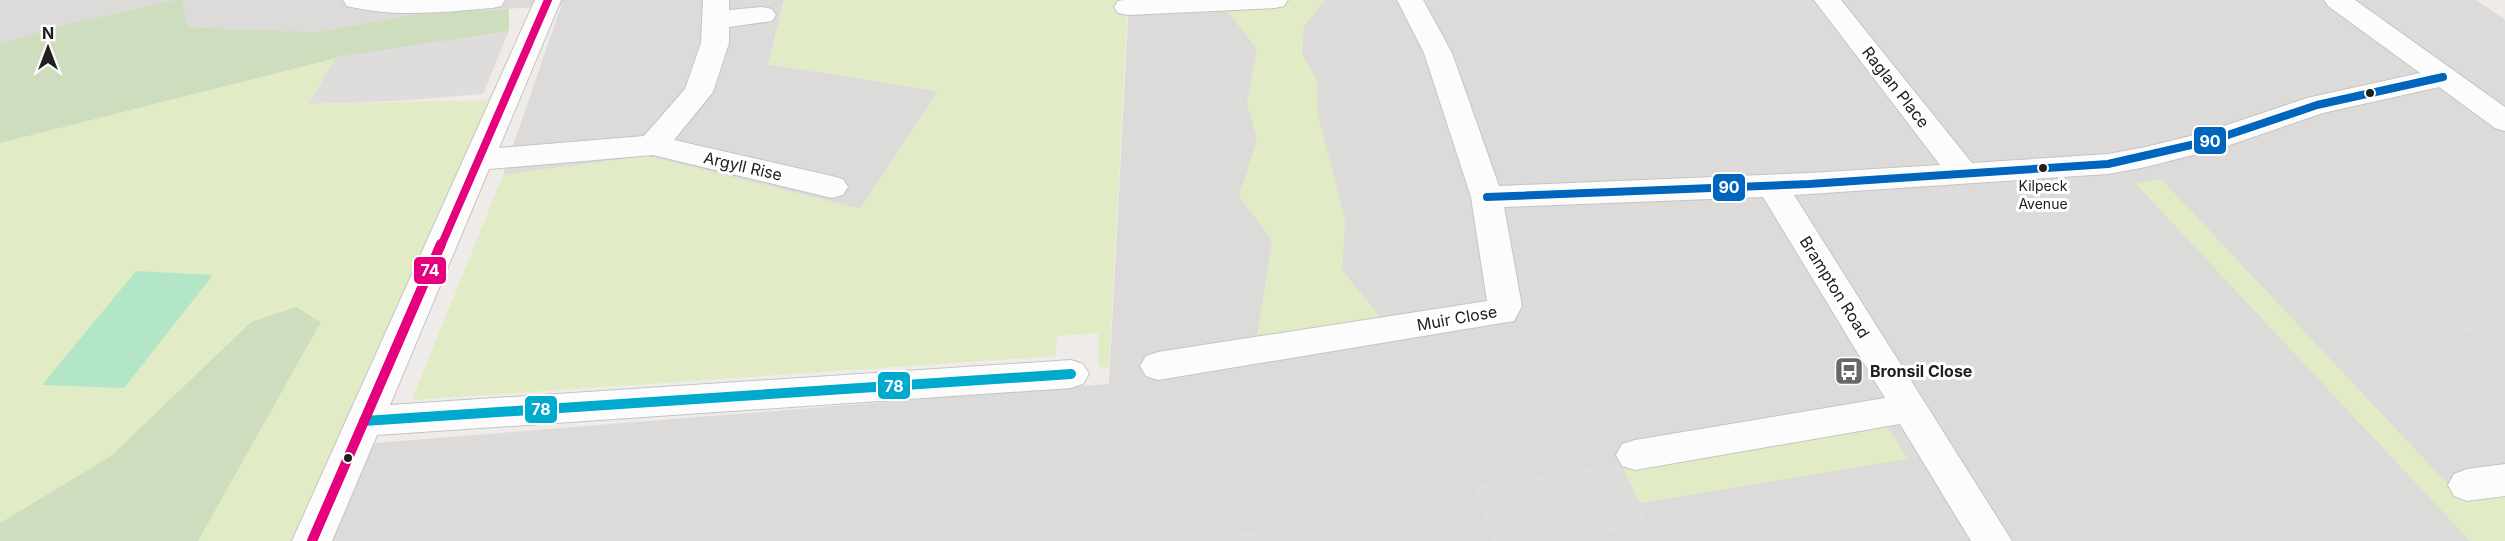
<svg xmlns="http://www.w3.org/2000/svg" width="2505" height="541" font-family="Inter,sans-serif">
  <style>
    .residential { fill: #dddbda }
    .grass { fill: #e1ecc6 }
    .forest { fill: #ceddbd }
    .pitch { fill: #b2e6c6 }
    .parking { fill: #dedddc }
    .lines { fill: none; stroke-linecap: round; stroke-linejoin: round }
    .street-casing { stroke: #c5c4c3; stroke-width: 2 }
    .street { fill: #fcfcfc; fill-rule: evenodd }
    .bus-1-casing { stroke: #fff; stroke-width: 12 }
    .bus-2-casing { stroke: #fff; stroke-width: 14 }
    .bus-3-far1-casing { stroke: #fff; stroke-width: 12 }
    .bus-3-casing { stroke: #fff; stroke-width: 14 }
    .bus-1 { stroke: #0065bd; stroke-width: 8 }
    .bus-2 { stroke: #00a9ce; stroke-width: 10 }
    .bus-3-far1 { stroke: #e5007d; stroke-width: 8 }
    .bus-3 { stroke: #e5007d; stroke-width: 10 }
    .bus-dot { fill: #202020; stroke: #fff; stroke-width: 2 }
    .labels { text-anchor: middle; stroke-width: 6; stroke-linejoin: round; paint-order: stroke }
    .bus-label { font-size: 14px; fill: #202020; stroke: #fff }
    .street-label { font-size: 16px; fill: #202020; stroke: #fff }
    .poi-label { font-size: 16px; font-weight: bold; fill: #202020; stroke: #fff; text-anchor: start }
    .line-badge { stroke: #fff; stroke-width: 2 }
    .badge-label { font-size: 16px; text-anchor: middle; font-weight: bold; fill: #fff }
  </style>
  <rect width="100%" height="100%" fill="#eeebe8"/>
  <path class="residential" d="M 0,0 L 175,0 L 54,27 L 0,44 Z
    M 182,0 L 784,0 L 768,64 L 938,91 L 860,209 L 647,156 L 503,175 L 561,6 L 423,13 L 317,32 L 187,27 Z
    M 1129,0 L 2476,0 L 2505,20 L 2505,541 L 281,541 L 326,447 L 1109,384 Z"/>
  <path class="grass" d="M 785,0 L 1128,0 L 1109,367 L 1098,367 L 1098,333 L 1057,336 L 1055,356 L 412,400 L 503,175 L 647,156 L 860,209 L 938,91 L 768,64 Z
    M 1275,0 L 1325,0 L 1304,26 L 1302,54 L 1317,80 L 1318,115 L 1345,221 L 1342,270 L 1390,329 L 1255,350 L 1272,240 L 1239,196 L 1257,140 L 1247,103 L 1257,49 L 1220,2 Z
    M 336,57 L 309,104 L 498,100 L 312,541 L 198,541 L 321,322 L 296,307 L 251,322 L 111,456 L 0,523 L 0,143 Z
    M 2161,179 L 2458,495 L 2505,491 L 2505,541 L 2470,541 L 2135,183 Z
    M 1884,422 L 1908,459 L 1639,503 L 1621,463 Z"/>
  <path class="forest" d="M 175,0 L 182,0 L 188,27 L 317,32 L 423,13 L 509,9 L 509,31 L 336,58 L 0,143 L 0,44 L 54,27 Z
    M 296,307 L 321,322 L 198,541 L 0,541 L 0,523 L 111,456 L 251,322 Z"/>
  <path class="pitch" d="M 136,271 L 213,275 L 124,388 L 42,385 Z"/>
  <path class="parking" d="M 509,31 L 483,94 L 396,101 L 309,104 L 336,57 Z
    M 2451,189 L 2505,232 L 2505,325 L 2433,338 L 2325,236 Z
    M 1621,463 L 1649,526 L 1553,541 L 1493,541 L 1474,486 Z
    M 1263,530 L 1265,541 L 1183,541 Z"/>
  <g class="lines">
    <g class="street-casing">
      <path id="street" d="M 343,0 L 505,0 L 501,6 L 492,8 C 443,12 395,18 347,6 Z
        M 535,0 L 561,0 L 499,148 L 644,136 L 685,89 L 701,43 L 703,0 L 729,0 L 729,10 L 762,7 L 772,9 L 776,15 L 772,21 L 729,27 L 729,43 L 713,92 L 674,140 L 832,176 L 843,179 L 848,187 L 843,195 L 832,198 L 653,155 L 489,169 L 390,405 L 1071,360 L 1083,364 L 1089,374 L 1083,384 L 1071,388 L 377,435 L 332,541 L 292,541 Z
        M 1124,0 L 1288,0 L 1284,6 L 1275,8 L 1128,15 L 1118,13 L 1114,7 L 1118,1 Z
        M 1397,0 L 1423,0 L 1452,53 L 1499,186 L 1809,173 L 1940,165 L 1814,0 L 1841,0 L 1972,163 L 2108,154 L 2146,147 L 2206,132 L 2307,98 L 2420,73 L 2328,6 L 2324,0 L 2355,0 L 2505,107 L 2505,131 L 2495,128 L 2439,87 L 2323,113 L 2224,147 L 2146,167 L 2108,174 L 1794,195 L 2012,541 L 1971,541 L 1900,424 L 1635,470 L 1622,466 L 1616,455 L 1622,444 L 1635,440 L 1885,398 L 1763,197 L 1504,207 L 1522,306 L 1514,321 L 1158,380 L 1146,376 L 1140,366 L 1146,356 L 1158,352 L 1487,301 L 1471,197 L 1424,53 Z
        M 2505,464 L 2505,496 L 2467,501 L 2454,496 L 2448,485 L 2454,474 L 2467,469 Z"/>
    </g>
    <use href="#street" class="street"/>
    <g class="bus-1-casing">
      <path id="bus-1" d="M 1487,197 L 1809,184 L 2108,164 L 2213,140 L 2317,105 L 2443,77"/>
    </g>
    <g class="bus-2-casing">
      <path id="bus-2" d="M 364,421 L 1071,374"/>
    </g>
    <g class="bus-3-far1-casing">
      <path id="bus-3-far1" d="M 441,246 L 548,0"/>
    </g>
    <g class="bus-3-casing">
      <path id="bus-3" d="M 312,541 L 441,244"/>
    </g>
    <use href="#bus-1" class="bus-1"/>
    <use href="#bus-2" class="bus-2"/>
    <use href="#bus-3-far1" class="bus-3-far1"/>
    <use href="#bus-3" class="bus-3"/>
  </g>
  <defs>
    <g id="bus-square" transform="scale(1.5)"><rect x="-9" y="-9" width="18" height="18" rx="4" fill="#686766" stroke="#fff"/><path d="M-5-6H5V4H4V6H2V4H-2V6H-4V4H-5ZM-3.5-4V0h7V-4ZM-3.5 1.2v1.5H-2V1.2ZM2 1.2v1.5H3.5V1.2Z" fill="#fff"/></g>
  </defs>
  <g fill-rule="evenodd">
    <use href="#bus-square" x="1849" y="371"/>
  </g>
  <g class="bus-dot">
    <circle cx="2370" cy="93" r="5"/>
    <circle cx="2043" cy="168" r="5"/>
    <circle cx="348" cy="458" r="5"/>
  </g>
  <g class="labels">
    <g class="bus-label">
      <text x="2043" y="191">Kilpeck<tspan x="2043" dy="18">Avenue</tspan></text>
    </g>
    <g class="street-label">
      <text transform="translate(1896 87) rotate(52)" y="6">Raglan Place</text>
      <text transform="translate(743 166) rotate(13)" y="6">Argyll Rise</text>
      <text transform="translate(1835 287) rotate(58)" y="6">Brampton Road</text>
      <text transform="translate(1457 318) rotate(-10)" y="6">Muir Close</text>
    </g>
    <g class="poi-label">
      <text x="1870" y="377">Bronsil Close</text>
    </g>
  </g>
  <g class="line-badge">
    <rect x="2193" y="126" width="34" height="29" rx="6" fill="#0065bd"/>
    <rect x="1712" y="173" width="34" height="29" rx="6" fill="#0065bd"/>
    <rect x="413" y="256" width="34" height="29" rx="6" fill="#e5007d"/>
    <rect x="877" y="371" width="34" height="29" rx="6" fill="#00a9ce"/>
    <rect x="524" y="395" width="34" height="29" rx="6" fill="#00a9ce"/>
  </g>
  <g class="badge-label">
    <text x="2210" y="147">90</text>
    <text x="1729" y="193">90</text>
    <text x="430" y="276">74</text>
    <text x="894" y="392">78</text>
    <text x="541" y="415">78</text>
  </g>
  <g transform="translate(48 48)" stroke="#ffffff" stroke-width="4.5" paint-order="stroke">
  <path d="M0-4.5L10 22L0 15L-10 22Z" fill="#202020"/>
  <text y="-9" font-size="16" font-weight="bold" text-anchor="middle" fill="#202020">N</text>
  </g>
</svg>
